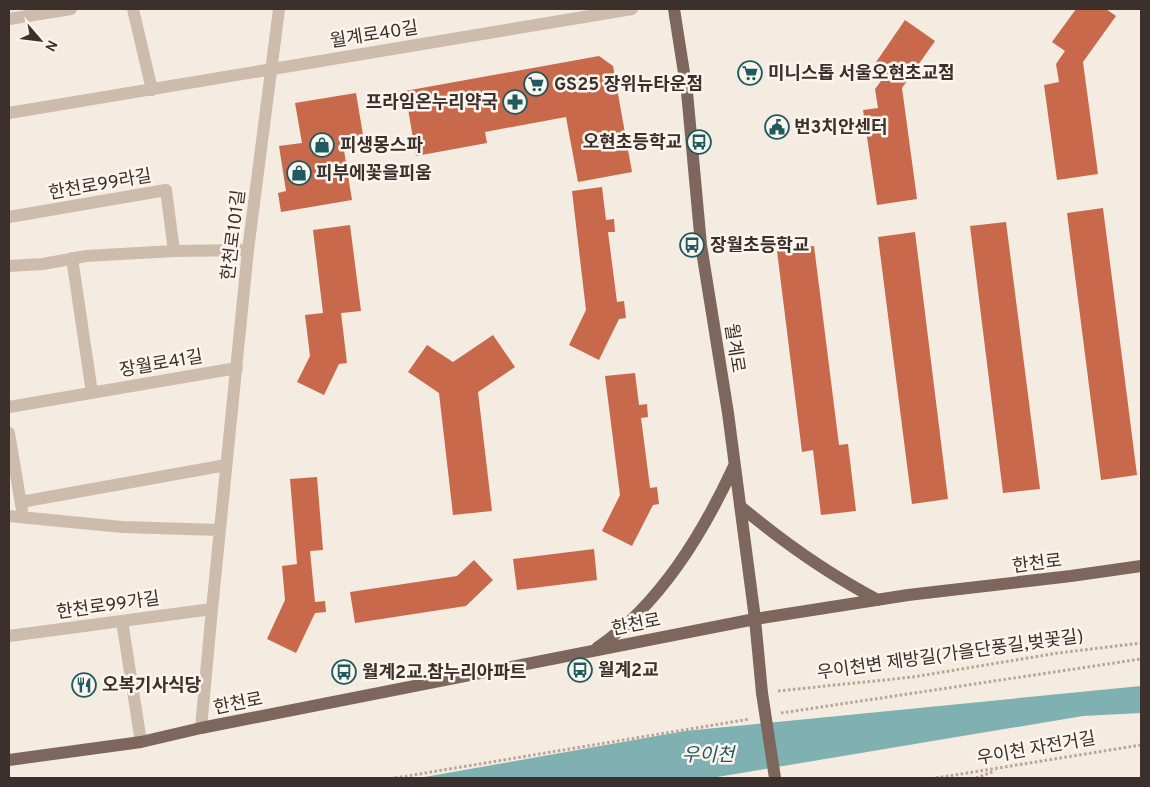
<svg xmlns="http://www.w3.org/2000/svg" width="1150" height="787" font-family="Overpass,'Noto Sans KR',sans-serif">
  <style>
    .water { fill: #7fb0b2 }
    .building { fill: #c8694b }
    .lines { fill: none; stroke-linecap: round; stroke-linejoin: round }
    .path { stroke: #b9a596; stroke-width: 3; stroke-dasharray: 2.5 2.5; stroke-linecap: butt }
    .minor { stroke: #cdbbac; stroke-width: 12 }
    .major { stroke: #7d675c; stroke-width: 12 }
    .major-bridge { stroke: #7d675c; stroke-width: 12 }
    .labels { text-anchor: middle; stroke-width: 5; stroke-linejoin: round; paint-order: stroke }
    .street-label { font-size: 18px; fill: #3b302b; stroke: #fbf5ee }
    .poi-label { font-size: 18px; font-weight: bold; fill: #3b302b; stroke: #fbf5ee; text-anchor: start }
    .water-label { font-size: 19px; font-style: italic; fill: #1f5a5e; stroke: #fbf5ee }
  </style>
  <rect width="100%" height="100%" fill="#f4ebe1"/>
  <path class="water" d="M 1141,686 L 1141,713 L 1083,716 L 711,778 L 419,778 L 685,731 Z"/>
  <path class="building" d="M 1076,9 L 1106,9 L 1116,16 L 1083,62 L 1098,174 L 1057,180 L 1044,85 L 1059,82 L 1056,64 L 1065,51 L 1052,42 Z
    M 905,20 L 935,41 L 902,88 L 917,199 L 877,205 L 863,110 L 878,108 L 875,89 L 884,77 L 872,68 Z
    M 599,56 L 613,66 L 632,172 L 578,182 L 566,117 L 485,132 L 487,143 L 416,156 L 405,91 Z
    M 356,93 L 363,135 L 342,138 L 352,200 L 281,212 L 278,193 L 286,191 L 279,146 L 302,143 L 295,103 Z
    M 602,187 L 606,220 L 614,219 L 615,232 L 608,232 L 617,302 L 624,301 L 626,318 L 619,319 L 599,360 L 569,345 L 586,310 L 572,191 Z
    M 1103,208 L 1137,475 L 1101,480 L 1067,213 Z
    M 1006,222 L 1040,489 L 1003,493 L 970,226 Z
    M 350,225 L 361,311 L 341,313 L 347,363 L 339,364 L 324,395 L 297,382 L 310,356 L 305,315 L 323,313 L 313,230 Z
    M 915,232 L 948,499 L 912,504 L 878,237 Z
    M 814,246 L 839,445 L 848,444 L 856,511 L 821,515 L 813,450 L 802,452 L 777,251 Z
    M 493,335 L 515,367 L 478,392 L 492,511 L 453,515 L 439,393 L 408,372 L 427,345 L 453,362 Z
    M 635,373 L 639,405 L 647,404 L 648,417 L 641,418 L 650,488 L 657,487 L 659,504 L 653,505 L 632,546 L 602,531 L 620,495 L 605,376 Z
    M 317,477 L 323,550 L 310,551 L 315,602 L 325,601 L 326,612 L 315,613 L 296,653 L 267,639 L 285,600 L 282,566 L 297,564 L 290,479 Z
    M 594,549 L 597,580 L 517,590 L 513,559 Z
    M 474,560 L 493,580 L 466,606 L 355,623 L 350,592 L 457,576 Z"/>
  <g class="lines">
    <path class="path" d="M 778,691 L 913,677 L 1058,653 L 1141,643
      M 781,713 L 1141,659
      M 395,778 L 750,719
      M 936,778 L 1141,745
      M 976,778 L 995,771"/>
    <path class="minor" d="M 133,9 L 152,90
      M 9,19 L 71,9
      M 9,113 L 632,9
      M 9,217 L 166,190 L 174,251
      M 72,258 L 92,393
      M 9,266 L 43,264 L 86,256 L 174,251 L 248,250
      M 9,407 L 237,368
      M 9,433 L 22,510
      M 21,502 L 226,465
      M 9,516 L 122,527 L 220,530
      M 122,621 L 141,742
      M 9,636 L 212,609
      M 201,728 L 212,609 L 248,250 L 279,9"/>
    <path class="major" d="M 674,9 L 687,92 L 701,245 L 728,413 L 755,619 L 762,693
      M 740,506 C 783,542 828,574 878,600
      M 597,648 C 660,604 702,535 734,466
      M 9,760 L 141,742 L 201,728 L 755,619 L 908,595 L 1071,576 L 1141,566"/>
    <path class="major-bridge" d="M 762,693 L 775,778"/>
  </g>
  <defs>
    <g id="supermarket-ring" transform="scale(1.25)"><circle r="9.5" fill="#fbf5ee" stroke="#1f5a5e" stroke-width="1.5"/><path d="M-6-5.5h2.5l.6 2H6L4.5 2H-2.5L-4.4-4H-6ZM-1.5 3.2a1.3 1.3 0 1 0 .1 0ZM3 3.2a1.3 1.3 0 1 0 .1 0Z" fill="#1f5a5e"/></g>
    <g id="pharmacy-ring" transform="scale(1.25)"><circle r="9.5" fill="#fbf5ee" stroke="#1f5a5e" stroke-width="1.5"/><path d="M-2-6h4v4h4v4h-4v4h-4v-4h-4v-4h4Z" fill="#1f5a5e"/></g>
    <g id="civic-ring" transform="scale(1.25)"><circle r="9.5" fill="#fbf5ee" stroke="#1f5a5e" stroke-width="1.5"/><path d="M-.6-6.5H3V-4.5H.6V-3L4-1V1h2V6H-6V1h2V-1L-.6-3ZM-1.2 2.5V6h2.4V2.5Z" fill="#1f5a5e"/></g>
    <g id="bus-ring" transform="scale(1.25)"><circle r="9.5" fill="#fbf5ee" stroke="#1f5a5e" stroke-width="1.5"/><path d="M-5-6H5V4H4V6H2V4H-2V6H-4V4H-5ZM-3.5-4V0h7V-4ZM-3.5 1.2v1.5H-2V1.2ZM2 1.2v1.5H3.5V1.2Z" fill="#1f5a5e"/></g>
    <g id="shop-ring" transform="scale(1.25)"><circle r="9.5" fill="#fbf5ee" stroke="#1f5a5e" stroke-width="1.5"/><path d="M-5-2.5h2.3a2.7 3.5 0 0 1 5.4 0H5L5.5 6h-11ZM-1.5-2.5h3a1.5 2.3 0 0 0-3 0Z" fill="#1f5a5e"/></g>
    <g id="restaurant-ring" transform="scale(1.25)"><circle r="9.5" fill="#fbf5ee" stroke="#1f5a5e" stroke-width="1.5"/><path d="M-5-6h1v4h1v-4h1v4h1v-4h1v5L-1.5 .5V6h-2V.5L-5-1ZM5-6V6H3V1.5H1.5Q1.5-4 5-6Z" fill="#1f5a5e"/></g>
  </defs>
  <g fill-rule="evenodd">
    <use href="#supermarket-ring" x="750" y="73"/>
    <use href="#supermarket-ring" x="536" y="84"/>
    <use href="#pharmacy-ring" x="515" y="102"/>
    <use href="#civic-ring" x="777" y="127"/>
    <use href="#bus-ring" x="699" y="142"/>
    <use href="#shop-ring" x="322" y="145"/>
    <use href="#shop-ring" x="299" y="173"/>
    <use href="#bus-ring" x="692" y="245"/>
    <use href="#bus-ring" x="580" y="670"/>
    <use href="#bus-ring" x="344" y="672"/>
    <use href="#restaurant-ring" x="84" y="685"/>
  </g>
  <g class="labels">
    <g class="street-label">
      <text transform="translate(374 34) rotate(-9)" y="6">월계로40길</text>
      <text transform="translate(100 184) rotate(-10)" y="6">한천로99라길</text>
      <text transform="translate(233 235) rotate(-83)" y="6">한천로101길</text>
      <text transform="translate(735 348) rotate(81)" y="6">월계로</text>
      <text transform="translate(161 363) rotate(-10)" y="6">장월로41길</text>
      <text transform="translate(1037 563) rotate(-7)" y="6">한천로</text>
      <text transform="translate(108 605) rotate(-8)" y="6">한천로99가길</text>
      <text transform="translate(636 624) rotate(-11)" y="6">한천로</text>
      <text transform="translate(950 654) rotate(-8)" y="6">우이천변 제방길(가을단풍길,벚꽃길)</text>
      <text transform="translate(238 703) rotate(-11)" y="6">한천로</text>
      <text transform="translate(1036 748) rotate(-10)" y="6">우이천 자전거길</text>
    </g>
    <g class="poi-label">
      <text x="768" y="79">미니스톱 서울오현초교점</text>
      <text x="554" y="90">GS25 장위뉴타운점</text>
      <text x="498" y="108" text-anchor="end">프라임온누리약국</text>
      <text x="794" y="133">번3치안센터</text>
      <text x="682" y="148" text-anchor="end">오현초등학교</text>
      <text x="340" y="151">피생몽스파</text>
      <text x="316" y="179">피부에꽃을피움</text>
      <text x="710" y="251">장월초등학교</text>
      <text x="598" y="676">월계2교</text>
      <text x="362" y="678">월계2교.참누리아파트</text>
      <text x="102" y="691">오복기사식당</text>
    </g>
    <g class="water-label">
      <text x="708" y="761">우이천</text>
    </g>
  </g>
  <rect width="1150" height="787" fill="none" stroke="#3b302b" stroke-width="20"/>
  <g transform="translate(40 40) rotate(118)" stroke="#fbf5ee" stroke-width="4" paint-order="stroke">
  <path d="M0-4L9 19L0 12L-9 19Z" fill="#3b302b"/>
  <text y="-8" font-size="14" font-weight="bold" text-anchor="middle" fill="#3b302b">N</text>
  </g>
</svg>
